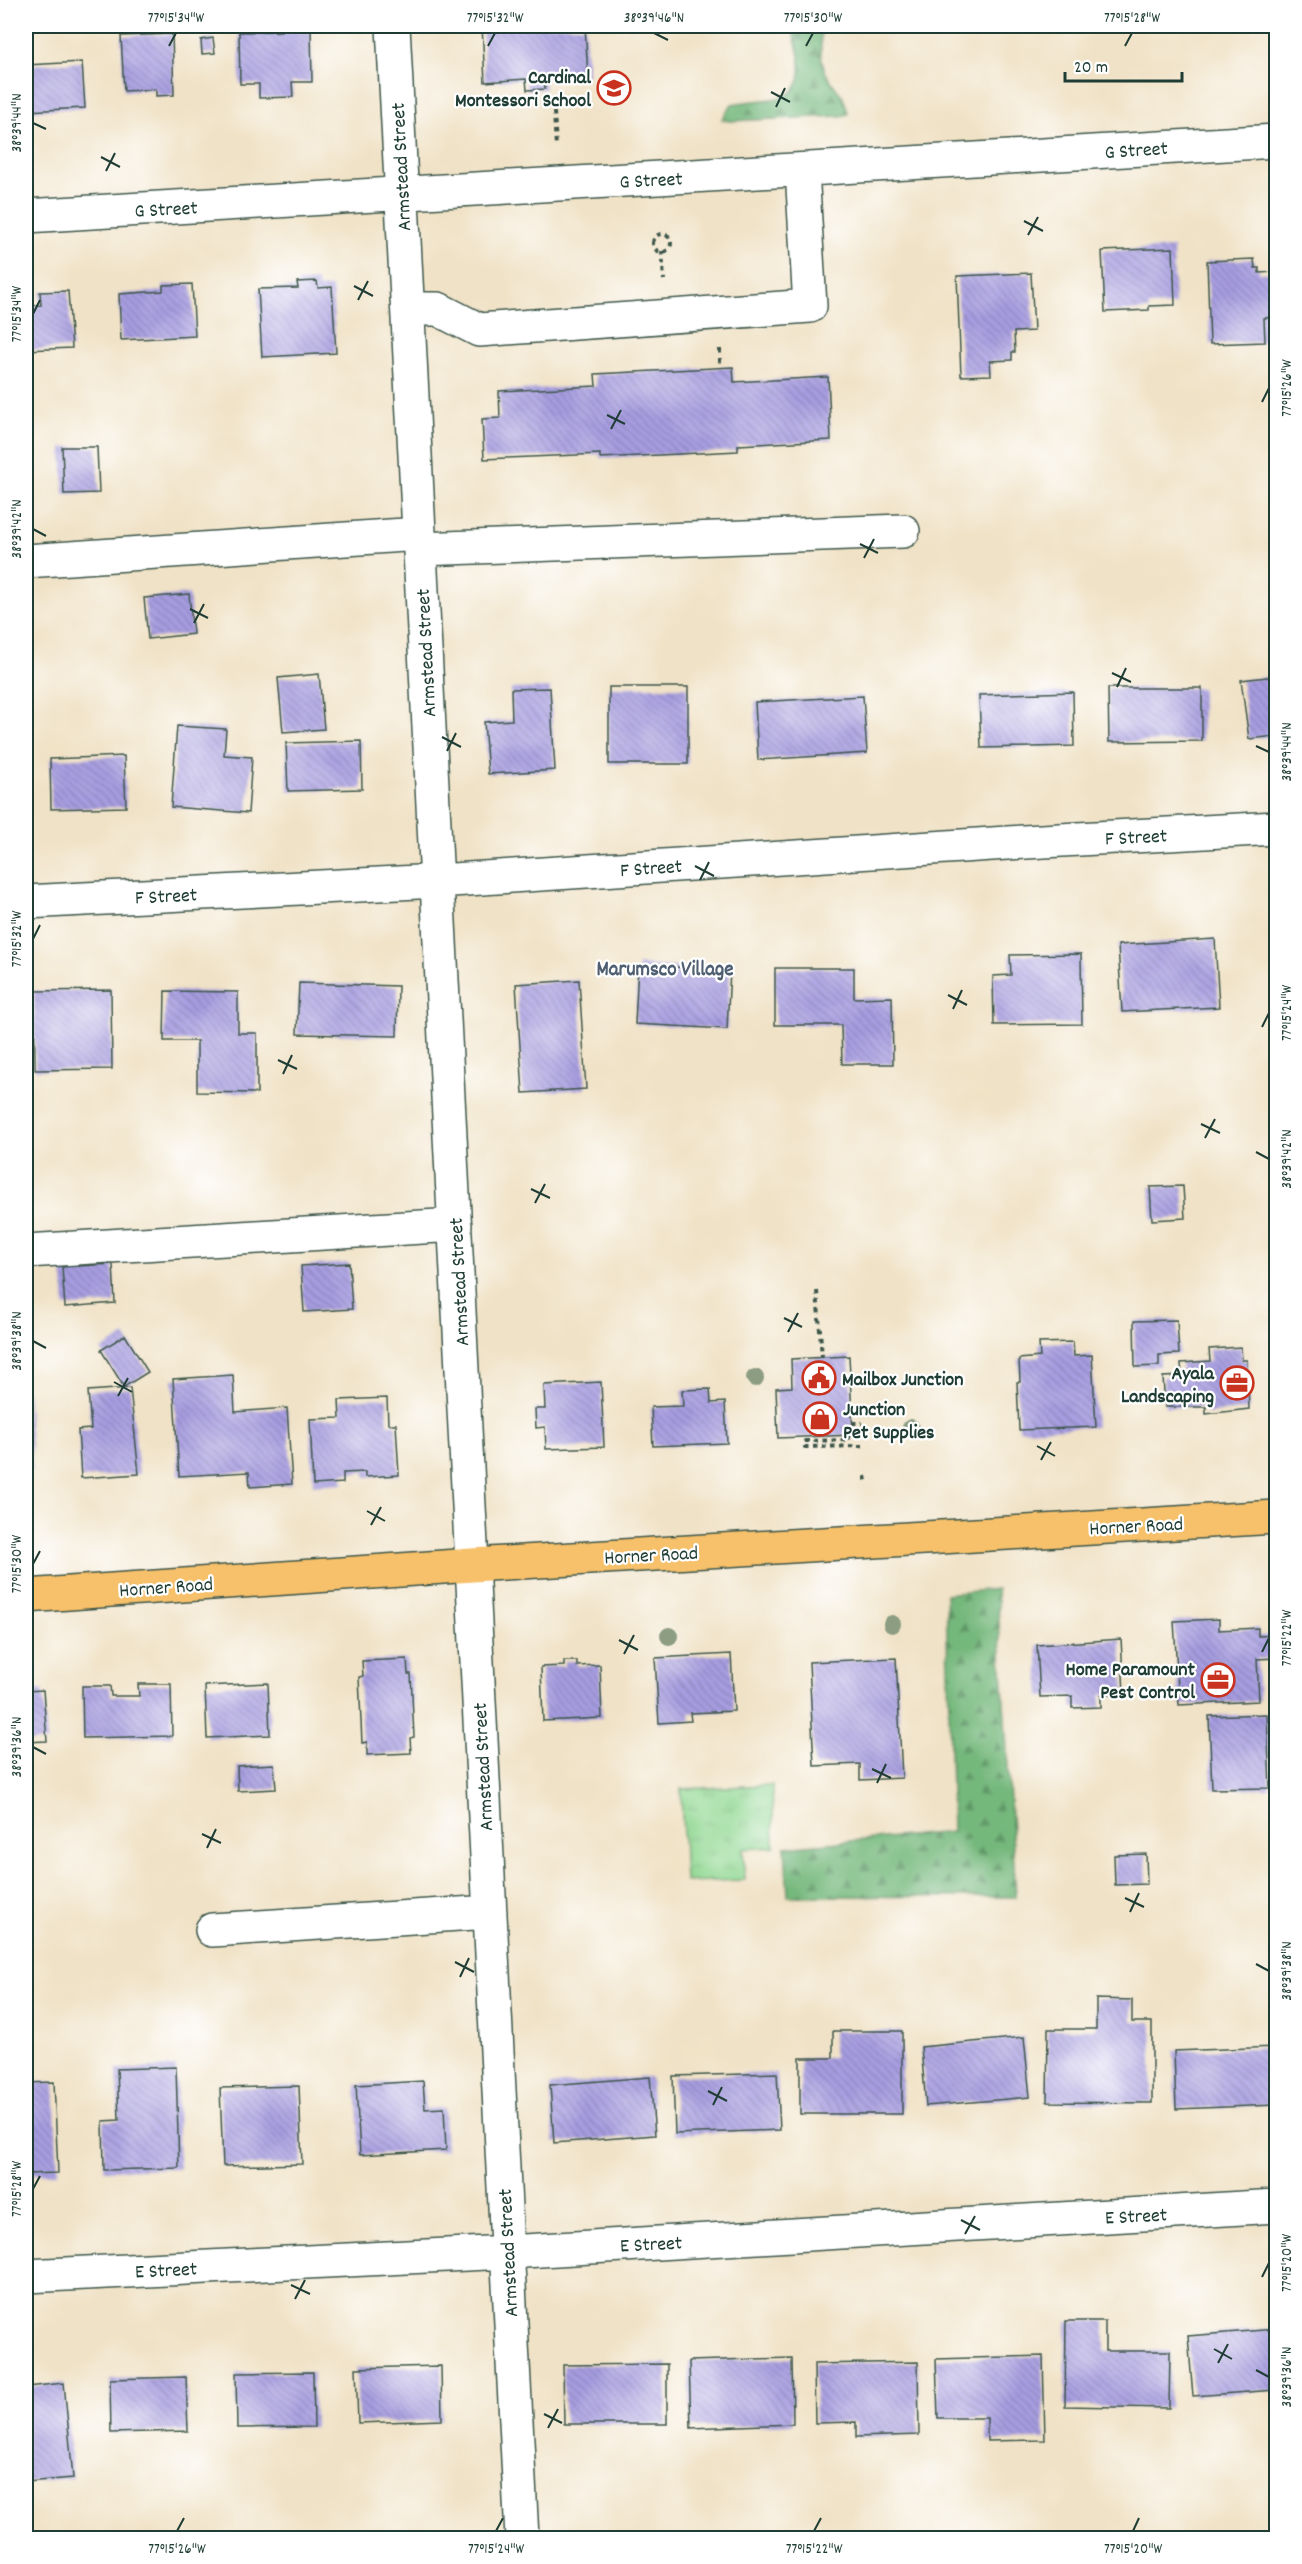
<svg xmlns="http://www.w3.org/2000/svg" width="1302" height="2564" font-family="Dekko,sans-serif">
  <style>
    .grass { fill: url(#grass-tufts); stroke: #588a62; stroke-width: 1.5 }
    .forest { fill: url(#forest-firs); stroke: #4a7a58; stroke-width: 1.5 }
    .building { fill: url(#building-back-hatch) }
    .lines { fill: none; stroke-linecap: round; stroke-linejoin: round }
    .minor-casing { stroke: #3e564a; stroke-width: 36 }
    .major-casing { stroke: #3e564a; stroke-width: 36 }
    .path { stroke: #3e564a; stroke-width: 4; stroke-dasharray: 4.5 4.5; stroke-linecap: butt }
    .minor { stroke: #fff; stroke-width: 33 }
    .major { stroke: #f7c06b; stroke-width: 33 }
    .tree { fill: #8c9d82 }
    .ticks { fill: none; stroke: #1f3d34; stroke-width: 2 }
    .labels { text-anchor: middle; stroke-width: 4.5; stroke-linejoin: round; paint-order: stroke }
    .poi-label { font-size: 20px; font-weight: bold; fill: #1f3d34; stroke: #fff; text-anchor: end }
    .street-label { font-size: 20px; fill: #1f3d34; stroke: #fff }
    .neighbourhood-label { font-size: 21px; font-weight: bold; fill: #4f5f71; stroke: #fff }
    .neatline { fill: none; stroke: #1f3d34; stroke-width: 2 }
    .ticks-label { font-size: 15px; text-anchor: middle; fill: #1f3d34 }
  </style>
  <defs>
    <pattern id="grass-tufts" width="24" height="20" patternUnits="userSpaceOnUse" patternTransform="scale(1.5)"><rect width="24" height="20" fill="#90d791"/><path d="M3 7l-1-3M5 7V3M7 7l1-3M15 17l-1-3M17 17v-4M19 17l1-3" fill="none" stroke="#7cb97e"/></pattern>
    <pattern id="forest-firs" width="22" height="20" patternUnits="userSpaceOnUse" patternTransform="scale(1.5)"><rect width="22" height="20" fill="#74b87b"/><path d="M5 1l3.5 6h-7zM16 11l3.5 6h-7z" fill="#5f9766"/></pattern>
    <pattern id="building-back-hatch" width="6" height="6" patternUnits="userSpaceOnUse" patternTransform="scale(1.5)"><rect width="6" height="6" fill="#a79de1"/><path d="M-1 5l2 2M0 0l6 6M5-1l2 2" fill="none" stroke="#8781b7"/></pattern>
  </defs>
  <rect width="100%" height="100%" fill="#fff"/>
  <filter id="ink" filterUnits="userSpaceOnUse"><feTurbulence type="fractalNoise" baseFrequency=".0167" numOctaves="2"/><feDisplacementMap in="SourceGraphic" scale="12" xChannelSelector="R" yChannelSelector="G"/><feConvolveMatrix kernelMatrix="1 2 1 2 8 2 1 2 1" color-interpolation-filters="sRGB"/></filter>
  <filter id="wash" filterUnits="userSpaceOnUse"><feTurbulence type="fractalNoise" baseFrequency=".008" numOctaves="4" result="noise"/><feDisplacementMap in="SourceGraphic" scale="24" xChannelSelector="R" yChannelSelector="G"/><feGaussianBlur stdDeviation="1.35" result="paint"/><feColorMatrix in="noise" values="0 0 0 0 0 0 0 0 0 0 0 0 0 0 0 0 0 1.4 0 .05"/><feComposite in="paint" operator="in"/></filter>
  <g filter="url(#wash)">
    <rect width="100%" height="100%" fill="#f0e2c6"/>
    <path class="grass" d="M 772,1785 L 774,1847 L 743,1849 L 745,1880 L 685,1882 L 681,1789 Z"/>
    <path class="forest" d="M 791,26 L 821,26 C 821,40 819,59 826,73 C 834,89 845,93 848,114 L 841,116 L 729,121 L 722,119 L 732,104 C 747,101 763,101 778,98 C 813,91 798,48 791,26 Z
      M 997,1589 L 1016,1897 L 788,1896 L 785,1847 L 952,1832 L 946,1594 Z"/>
    <g id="blocks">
      <path class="building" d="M 281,26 L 297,26 L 298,30 L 311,30 L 312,82 L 292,82 L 293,97 L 259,98 L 259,84 L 240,84 L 239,32 L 281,31 Z
        M 482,26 L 585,26 L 588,76 L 544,78 L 545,89 L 527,90 L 526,79 L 485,82 Z
        M 172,34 L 174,95 L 156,96 L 156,89 L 124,91 L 121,36 Z
        M 213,38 L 215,53 L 202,54 L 201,40 Z
        M 82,62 L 85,108 L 26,111 L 26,65 Z
        M 1173,248 L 1175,305 L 1149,306 L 1149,310 L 1105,312 L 1102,251 Z
        M 1254,259 L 1255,268 L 1259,268 L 1259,273 L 1276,272 L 1276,317 L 1264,318 L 1265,342 L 1210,344 L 1207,261 Z
        M 1031,273 L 1034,331 L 1014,332 L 1015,352 L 1012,352 L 1012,360 L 990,361 L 991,375 L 961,376 L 957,276 Z
        M 317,281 L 318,288 L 332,287 L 336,353 L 262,357 L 258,289 L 298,288 L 297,282 Z
        M 192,284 L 195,336 L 121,340 L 119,294 L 163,291 L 163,285 Z
        M 68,291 L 72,348 L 26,350 L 26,306 L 41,305 L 40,292 Z
        M 733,367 L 734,382 L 828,377 L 831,440 L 738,445 L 738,451 L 600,458 L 600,454 L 484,459 L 482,419 L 500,418 L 499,391 L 596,386 L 595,374 Z
        M 62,447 L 97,447 L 99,493 L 64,494 Z
        M 189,594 L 193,634 L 148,639 L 144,598 Z
        M 319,674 L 324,729 L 283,732 L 278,678 Z
        M 1276,676 L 1276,736 L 1249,739 L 1241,680 Z
        M 609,687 L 688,687 L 688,764 L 609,764 Z
        M 550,688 L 555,770 L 488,774 L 484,722 L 512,720 L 511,689 Z
        M 1108,688 L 1202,688 L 1202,741 L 1109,742 Z
        M 1073,692 L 1074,746 L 981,748 L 979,695 Z
        M 863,696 L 867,753 L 758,760 L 755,702 Z
        M 177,726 L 226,729 L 224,755 L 252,757 L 248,813 L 171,807 Z
        M 361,741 L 362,789 L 288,791 L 286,743 Z
        M 124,756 L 126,807 L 51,809 L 50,759 Z
        M 1215,939 L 1219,1007 L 1122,1012 L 1118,945 Z
        M 1081,954 L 1082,1024 L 994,1025 L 993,976 L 1011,975 L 1010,955 Z
        M 638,965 L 730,970 L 727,1029 L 635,1024 Z
        M 775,968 L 854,968 L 854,998 L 892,997 L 893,1064 L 842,1064 L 841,1025 L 775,1025 Z
        M 579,980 L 586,1089 L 523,1093 L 516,984 Z
        M 299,983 L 398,986 L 397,1036 L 297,1034 Z
        M 111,990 L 112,1069 L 35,1070 L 34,991 Z
        M 165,991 L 238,992 L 238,1033 L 257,1033 L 257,1093 L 197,1092 L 197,1041 L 164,1041 Z
        M 1183,1186 L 1185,1218 L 1152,1220 L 1150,1187 Z
        M 349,1263 L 352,1309 L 304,1312 L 301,1266 Z
        M 113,1264 L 115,1303 L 65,1307 L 62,1267 Z
        M 1177,1320 L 1179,1354 L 1159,1355 L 1159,1366 L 1135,1367 L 1134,1321 Z
        M 125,1335 L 148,1372 L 124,1387 L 101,1350 Z
        M 1073,1342 L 1074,1356 L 1092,1355 L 1096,1427 L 1019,1430 L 1017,1382 L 1020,1382 L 1019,1359 L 1040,1357 L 1039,1343 Z
        M 1241,1347 L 1242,1360 L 1247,1360 L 1249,1409 L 1206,1414 L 1206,1407 L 1165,1407 L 1163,1377 L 1182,1376 L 1181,1363 L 1210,1361 L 1209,1349 Z
        M 849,1356 L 853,1435 L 778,1438 L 776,1388 L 792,1387 L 791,1359 Z
        M 233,1375 L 235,1412 L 287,1408 L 292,1484 L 250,1487 L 249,1472 L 179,1476 L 173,1379 Z
        M 601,1382 L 604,1447 L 546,1449 L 545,1427 L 536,1428 L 535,1409 L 545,1409 L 544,1385 Z
        M 130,1388 L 139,1474 L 81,1478 L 78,1430 L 91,1429 L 88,1391 Z
        M 710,1389 L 711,1403 L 725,1402 L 727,1443 L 653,1446 L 651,1407 L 683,1406 L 682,1390 Z
        M 26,1391 L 27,1391 L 32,1470 L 26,1471 Z
        M 387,1398 L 388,1424 L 396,1424 L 399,1475 L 365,1477 L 365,1472 L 343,1473 L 343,1483 L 313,1485 L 310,1419 L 340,1418 L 339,1400 Z
        M 1219,1619 L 1219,1630 L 1258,1628 L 1258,1636 L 1276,1635 L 1276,1658 L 1257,1659 L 1259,1701 L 1179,1705 L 1174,1621 Z
        M 1121,1639 L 1124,1693 L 1101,1695 L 1101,1707 L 1072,1708 L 1072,1696 L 1040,1697 L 1037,1645 Z
        M 731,1654 L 734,1711 L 690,1713 L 691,1721 L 659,1723 L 655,1658 Z
        M 896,1658 L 902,1778 L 860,1780 L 860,1764 L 814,1766 L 809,1662 Z
        M 407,1659 L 408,1674 L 411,1674 L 414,1737 L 410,1738 L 411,1753 L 367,1755 L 367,1742 L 362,1743 L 359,1677 L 363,1676 L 362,1661 Z
        M 564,1661 L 577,1661 L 577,1666 L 600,1665 L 602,1718 L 543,1721 L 541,1667 L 564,1666 Z
        M 268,1683 L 270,1735 L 207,1738 L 205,1686 Z
        M 138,1684 L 171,1684 L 172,1736 L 83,1738 L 82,1686 L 110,1686 L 111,1696 L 139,1696 Z
        M 43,1690 L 47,1741 L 26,1742 L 26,1691 Z
        M 1267,1714 L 1270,1788 L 1212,1789 L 1209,1716 Z
        M 274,1764 L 276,1789 L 238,1791 L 237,1766 Z
        M 1146,1854 L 1147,1884 L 1115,1885 L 1114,1855 Z
        M 1096,1999 L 1132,2000 L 1132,2022 L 1152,2022 L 1152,2103 L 1047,2102 L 1048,2029 L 1096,2029 Z
        M 833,2031 L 902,2031 L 902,2114 L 800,2114 L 800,2058 L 833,2058 Z
        M 1024,2037 L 1030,2097 L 926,2106 L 921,2047 Z
        M 1276,2047 L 1276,2105 L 1176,2109 L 1174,2051 Z
        M 176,2067 L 179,2168 L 104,2170 L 103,2121 L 119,2120 L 117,2069 Z
        M 777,2073 L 780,2130 L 675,2134 L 673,2076 Z
        M 650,2077 L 655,2135 L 554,2143 L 550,2085 Z
        M 423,2081 L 425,2109 L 444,2108 L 446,2150 L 360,2155 L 356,2085 Z
        M 54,2082 L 58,2173 L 26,2174 L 26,2083 Z
        M 299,2086 L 302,2164 L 223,2166 L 220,2088 Z
        M 1066,2321 L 1105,2321 L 1105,2351 L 1170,2351 L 1169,2408 L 1065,2406 Z
        M 1276,2329 L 1276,2390 L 1193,2396 L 1188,2336 Z
        M 1043,2356 L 1045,2440 L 987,2441 L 987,2418 L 938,2418 L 936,2359 Z
        M 792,2358 L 793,2424 L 691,2428 L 689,2361 Z
        M 918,2362 L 919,2435 L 856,2437 L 856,2422 L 815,2423 L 814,2364 Z
        M 667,2364 L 667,2424 L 564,2424 L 563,2365 Z
        M 441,2366 L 442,2420 L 358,2423 L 356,2368 Z
        M 313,2372 L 314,2427 L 237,2428 L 236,2373 Z
        M 186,2377 L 188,2431 L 111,2433 L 110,2379 Z
        M 64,2383 L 73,2478 L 26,2482 L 26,2387 Z"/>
    </g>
  </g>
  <g filter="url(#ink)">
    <use href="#blocks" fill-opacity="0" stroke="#3e564a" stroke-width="1.5"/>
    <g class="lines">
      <g class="minor-casing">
        <path id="minor" d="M 393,26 L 522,2538
          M 26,216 L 1276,141
          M 408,309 L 438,309 L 479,330 L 810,306 L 802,170
          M 420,549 L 903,531
          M 26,561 L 419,534
          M 26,902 L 437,881 L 1007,843 L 1276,828
          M 26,1251 L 455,1225
          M 212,1930 L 490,1912
          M 26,2276 L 507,2252 L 1276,2206"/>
      </g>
      <g class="major-casing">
        <path id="major" d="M 26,1596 L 472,1565 L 1276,1517"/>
      </g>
      <path class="path" d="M 554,112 L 556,147
        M653 243a9 9 0 1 1 18 0a9 9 0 1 1-18 0Z
        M 662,251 L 664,280
        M 720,349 L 720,366
        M 817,1291 L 822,1357
        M 852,1423 L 862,1423
        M 849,1435 L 849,1440 L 805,1441 L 805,1447 L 864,1446
        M 865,1476 L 866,1481"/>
      <use href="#minor" class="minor"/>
      <use href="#major" class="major"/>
    </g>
    <g class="tree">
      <circle cx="755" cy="1378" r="9"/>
      <circle cx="911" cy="1428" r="9"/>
      <circle cx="892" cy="1624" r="9"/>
      <circle cx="669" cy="1636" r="9"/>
    </g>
  </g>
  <path class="ticks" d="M 654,33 L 668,40M 169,46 L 176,33M 488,46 L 495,33M 806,46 L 813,33M 1125,46 L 1132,33M 771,92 L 790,102M 776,107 L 785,88M 33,123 L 46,129M 101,157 L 120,167M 106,171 L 115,153M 1024,221 L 1043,231M 1028,235 L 1038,217M 354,286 L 373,296M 358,300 L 368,281M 33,314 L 40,300M 1262,402 L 1269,388M 607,415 L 625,424M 611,429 L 621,410M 33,529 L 46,536M 860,544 L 878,553M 864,558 L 874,539M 190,609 L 208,618M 194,623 L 204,604M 1112,673 L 1131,682M 1117,687 L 1126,668M 442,737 L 461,747M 1256,746 L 1269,752M 447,751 L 456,733M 695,866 L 714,876M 700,880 L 709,862M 33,939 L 40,925M 948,995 L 967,1005M 953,1009 L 962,990M 1262,1027 L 1269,1013M 278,1060 L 297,1069M 283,1074 L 292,1055M 1201,1124 L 1220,1133M 1205,1138 L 1215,1119M 1256,1152 L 1269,1159M 531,1189 L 550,1198M 535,1203 L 545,1184M 784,1318 L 802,1327M 788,1332 L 798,1313M 33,1341 L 46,1348M 114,1382 L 132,1392M 118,1396 L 128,1378M 1037,1446 L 1055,1456M 1041,1460 L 1051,1442M 367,1511 L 385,1521M 371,1525 L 381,1507M 33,1564 L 40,1551M 619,1640 L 638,1650M 1262,1652 L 1269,1638M 624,1654 L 634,1635M 33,1747 L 46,1754M 872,1769 L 891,1778M 877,1783 L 886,1764M 202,1834 L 221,1843M 207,1848 L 216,1829M 1125,1898 L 1144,1907M 1130,1912 L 1139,1893M 455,1962 L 474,1972M 1256,1964 L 1269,1971M 460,1977 L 469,1958M 708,2091 L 727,2101M 713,2105 L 722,2087M 33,2189 L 40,2176M 961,2220 L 980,2230M 965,2234 L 975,2216M 1262,2277 L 1269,2263M 291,2285 L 310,2294M 295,2299 L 305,2280M 1214,2349 L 1232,2359M 1218,2363 L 1228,2344M 1256,2370 L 1269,2377M 544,2414 L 562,2423M 548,2428 L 558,2409M 177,2531 L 184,2518M 496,2531 L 503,2518M 814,2531 L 821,2518M 1133,2531 L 1139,2518"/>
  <defs>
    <g id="school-ring" transform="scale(1.725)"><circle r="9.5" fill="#fff" stroke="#c8321e" stroke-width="1.5"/><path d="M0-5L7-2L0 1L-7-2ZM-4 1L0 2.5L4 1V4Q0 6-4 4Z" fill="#c8321e"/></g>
    <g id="civic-ring" transform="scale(1.725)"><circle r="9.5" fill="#fff" stroke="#c8321e" stroke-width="1.5"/><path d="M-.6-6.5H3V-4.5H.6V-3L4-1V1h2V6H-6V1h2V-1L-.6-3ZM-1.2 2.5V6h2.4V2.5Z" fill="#c8321e"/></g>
    <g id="office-ring" transform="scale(1.725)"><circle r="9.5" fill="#fff" stroke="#c8321e" stroke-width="1.5"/><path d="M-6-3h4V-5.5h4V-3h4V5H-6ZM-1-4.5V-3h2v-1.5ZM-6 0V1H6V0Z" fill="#c8321e"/></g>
    <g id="shop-ring" transform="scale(1.725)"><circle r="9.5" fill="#fff" stroke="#c8321e" stroke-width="1.5"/><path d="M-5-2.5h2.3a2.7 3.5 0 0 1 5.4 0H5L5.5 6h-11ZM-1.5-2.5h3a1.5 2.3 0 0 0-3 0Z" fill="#c8321e"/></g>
  </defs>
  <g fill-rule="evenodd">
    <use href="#school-ring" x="614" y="88"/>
    <use href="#civic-ring" x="819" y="1378"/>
    <use href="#office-ring" x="1237" y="1383"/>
    <use href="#shop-ring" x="820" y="1419"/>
    <use href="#office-ring" x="1218" y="1680"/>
  </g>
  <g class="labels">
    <g class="poi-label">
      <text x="591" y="83">Cardinal<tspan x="591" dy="23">Montessori School</tspan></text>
      <text x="1214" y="1379">Ayala<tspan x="1214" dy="23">Landscaping</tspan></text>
      <text x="842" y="1385" text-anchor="start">Mailbox Junction</text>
      <text x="843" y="1415" text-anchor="start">Junction<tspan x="843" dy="23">Pet Supplies</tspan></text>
      <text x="1195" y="1675">Home Paramount<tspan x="1195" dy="23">Pest Control</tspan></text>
    </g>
    <g class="street-label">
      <text transform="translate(1136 149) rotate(-4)" y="7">G Street</text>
      <text transform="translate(400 167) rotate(-93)" y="7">Armstead Street</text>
      <text transform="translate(651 179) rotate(-3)" y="7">G Street</text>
      <text transform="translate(166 208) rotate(-3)" y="7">G Street</text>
      <text transform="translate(425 653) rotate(-93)" y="7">Armstead Street</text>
      <text transform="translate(1136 836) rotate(-3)" y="7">F Street</text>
      <text transform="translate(651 867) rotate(-4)" y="7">F Street</text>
      <text transform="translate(166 895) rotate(-3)" y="7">F Street</text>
      <text transform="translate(458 1282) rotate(-93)" y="7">Armstead Street</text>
      <text transform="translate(1136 1525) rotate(-3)" y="7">Horner Road</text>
      <text transform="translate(651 1554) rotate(-3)" y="7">Horner Road</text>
      <text transform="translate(166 1586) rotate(-4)" y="7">Horner Road</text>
      <text transform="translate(482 1767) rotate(-93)" y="7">Armstead Street</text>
      <text transform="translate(1136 2215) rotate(-3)" y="7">E Street</text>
      <text transform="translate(651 2243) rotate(-3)" y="7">E Street</text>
      <text transform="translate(507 2253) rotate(-93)" y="7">Armstead Street</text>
      <text transform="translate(166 2269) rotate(-3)" y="7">E Street</text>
    </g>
    <g class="neighbourhood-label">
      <text x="665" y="975">Marumsco Village</text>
    </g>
  </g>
  <rect width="1302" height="2564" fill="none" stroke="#fff" stroke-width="66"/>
  <path d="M1065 72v9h117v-9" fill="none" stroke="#1f3d34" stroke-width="3"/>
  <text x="1074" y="72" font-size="18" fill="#1f3d34" stroke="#ffffff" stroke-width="4.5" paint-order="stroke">20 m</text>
  <rect x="33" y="33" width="1236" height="2498" class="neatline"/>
  <g class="ticks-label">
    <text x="176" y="22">77°15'34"W</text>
    <text x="495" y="22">77°15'32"W</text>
    <text x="654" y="22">38°39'46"N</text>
    <text x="813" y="22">77°15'30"W</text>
    <text x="1132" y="22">77°15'28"W</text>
    <text transform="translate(16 123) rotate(-90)" y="5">38°39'44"N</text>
    <text transform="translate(16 314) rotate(-90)" y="5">77°15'34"W</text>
    <text transform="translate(1286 388) rotate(-90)" y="5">77°15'26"W</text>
    <text transform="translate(16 529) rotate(-90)" y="5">38°39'42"N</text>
    <text transform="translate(1286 752) rotate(-90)" y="5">38°39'44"N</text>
    <text transform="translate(16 939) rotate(-90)" y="5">77°15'32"W</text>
    <text transform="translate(1286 1013) rotate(-90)" y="5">77°15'24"W</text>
    <text transform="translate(1286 1159) rotate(-90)" y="5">38°39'42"N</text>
    <text transform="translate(16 1341) rotate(-90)" y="5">38°39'38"N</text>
    <text transform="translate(16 1564) rotate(-90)" y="5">77°15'30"W</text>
    <text transform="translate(1286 1638) rotate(-90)" y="5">77°15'22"W</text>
    <text transform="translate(16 1747) rotate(-90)" y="5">38°39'36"N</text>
    <text transform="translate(1286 1971) rotate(-90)" y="5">38°39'38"N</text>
    <text transform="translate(16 2189) rotate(-90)" y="5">77°15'28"W</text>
    <text transform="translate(1286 2263) rotate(-90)" y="5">77°15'20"W</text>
    <text transform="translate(1286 2377) rotate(-90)" y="5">38°39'36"N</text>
    <text x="177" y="2553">77°15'26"W</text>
    <text x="496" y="2553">77°15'24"W</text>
    <text x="814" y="2553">77°15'22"W</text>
    <text x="1133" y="2553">77°15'20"W</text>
  </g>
</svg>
